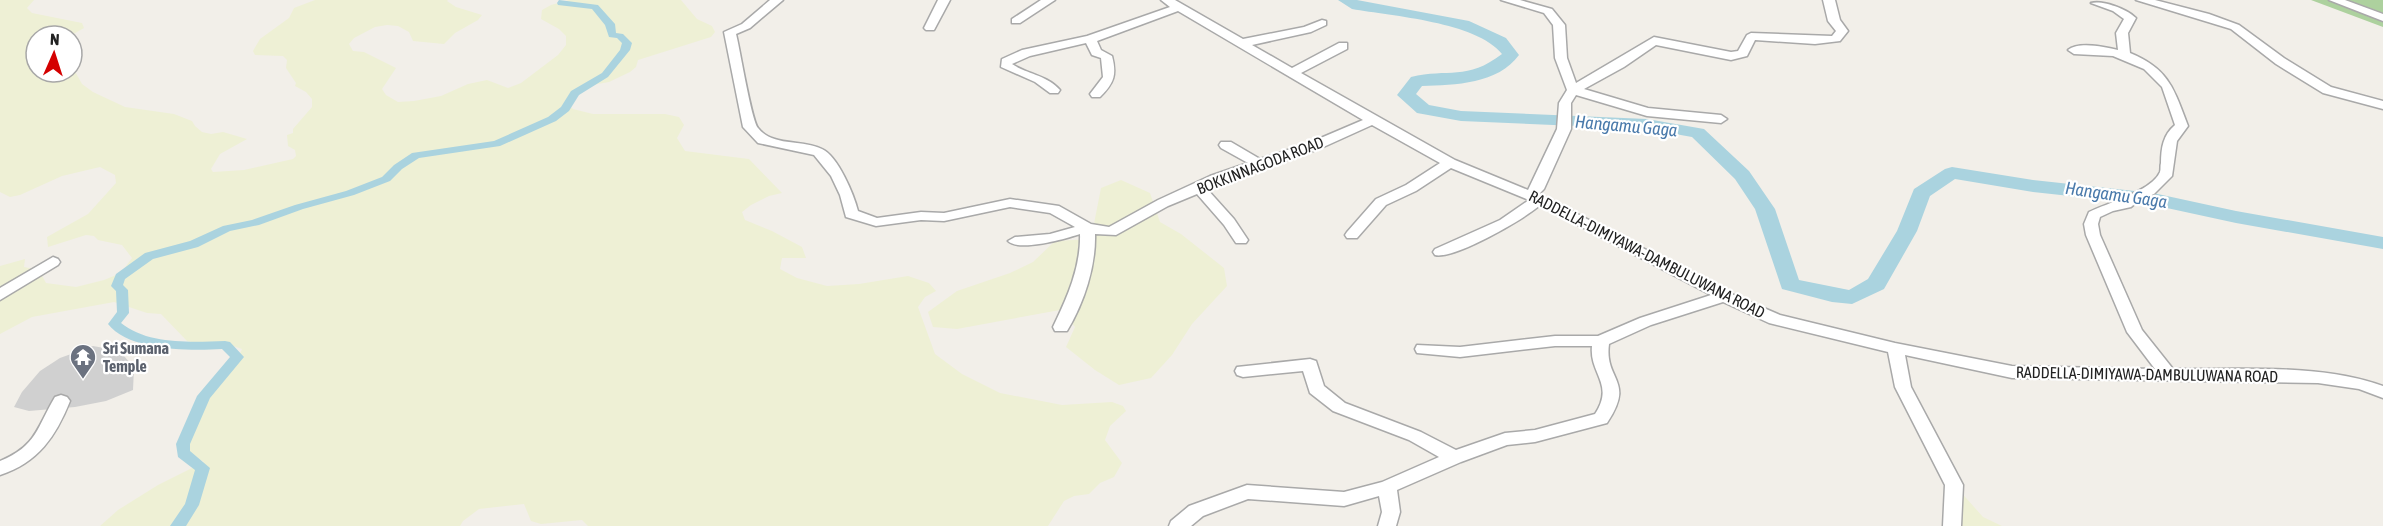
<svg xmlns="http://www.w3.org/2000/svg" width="2383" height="526" font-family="'Asap Condensed',sans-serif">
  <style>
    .religious { fill: #d0d0d0 }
    .farmland { fill: #eef0d5 }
    .forest { fill: #add19e }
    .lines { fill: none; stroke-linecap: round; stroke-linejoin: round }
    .canal { fill: #aad3df; fill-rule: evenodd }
    .river { fill: #aad3df; fill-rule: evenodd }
    .minor-casing { stroke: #a9a9a9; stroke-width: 3 }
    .minor { fill: #fff; fill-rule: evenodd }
    .labels { text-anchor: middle; stroke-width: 4.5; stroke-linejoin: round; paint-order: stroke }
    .street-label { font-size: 16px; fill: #222; stroke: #fff }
    .worship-label { font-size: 16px; font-weight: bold; fill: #5b616d; stroke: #fff; text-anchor: start }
    .water-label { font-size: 18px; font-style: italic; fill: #4a7aab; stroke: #fff }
  </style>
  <rect width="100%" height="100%" fill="#f2efe9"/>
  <path class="religious" d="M 93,346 L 120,351 L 134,368 L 133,390 L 106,401 L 75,407 L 29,411 L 14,407 L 22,392 L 40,371 L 60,358 Z"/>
  <path class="farmland" d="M 0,0 L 34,0 L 27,8 L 32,13 L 82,23 L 84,28 L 70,36 L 36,36 L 36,72 L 72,72 L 72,66 L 82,84 L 93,92 L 125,107 L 174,114 L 192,121 L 195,126 L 202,132 L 211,134 L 223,132 L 247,139 L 220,154 L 211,169 L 213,172 L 244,170 L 293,159 L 296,156 L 295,150 L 288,146 L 287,135 L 293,133 L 293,129 L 312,107 L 312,99 L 306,92 L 295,86 L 296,83 L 286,68 L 287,60 L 283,56 L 255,55 L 253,51 L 260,39 L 289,18 L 294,8 L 315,0 L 448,0 L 447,1 L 456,7 L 482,15 L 478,20 L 455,33 L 444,44 L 413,41 L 409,32 L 398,26 L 387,25 L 375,27 L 354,38 L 349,44 L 353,51 L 364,52 L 396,68 L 382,89 L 386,95 L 398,102 L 414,101 L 441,96 L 468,84 L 487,80 L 508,88 L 521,83 L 558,55 L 566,45 L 566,36 L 559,29 L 541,19 L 542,10 L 551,5 L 569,0 L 681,0 L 697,19 L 712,26 L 715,32 L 711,37 L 638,60 L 636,67 L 630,72 L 609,82 L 581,87 L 567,99 L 566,103 L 573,109 L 593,114 L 665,114 L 679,117 L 684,125 L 677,138 L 685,151 L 749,159 L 782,193 L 769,196 L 751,205 L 742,212 L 745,220 L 772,231 L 802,247 L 806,258 L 782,258 L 780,269 L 797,278 L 827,286 L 859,284 L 908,276 L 929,283 L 936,291 L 925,297 L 918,307 L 935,354 L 962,374 L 1000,393 L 1062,405 L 1112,402 L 1123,406 L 1126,411 L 1110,426 L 1105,440 L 1122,463 L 1114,477 L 1100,483 L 1089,494 L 1074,496 L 1064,501 L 1048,526 L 588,526 L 582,520 L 541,524 L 531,521 L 524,504 L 479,509 L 463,521 L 460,526 L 100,526 L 118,510 L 158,485 L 204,462 L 188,453 L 187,444 L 206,399 L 235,365 L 242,349 L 221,342 L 195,343 L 187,341 L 161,314 L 147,313 L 114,302 L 32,317 L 0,334 L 0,266 L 25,259 L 24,267 L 39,270 L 46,283 L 76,287 L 104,280 L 121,273 L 132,258 L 122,245 L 98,240 L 94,236 L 86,235 L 48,247 L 47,237 L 88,214 L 116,183 L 115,175 L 100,167 L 62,176 L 20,195 L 10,197 L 0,192 Z
    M 1121,180 L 1150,193 L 1160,222 L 1181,234 L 1224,268 L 1227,286 L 1192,324 L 1172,355 L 1151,378 L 1119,385 L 1095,370 L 1066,347 L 1075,327 L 1060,310 L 957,329 L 933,327 L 928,312 L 957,291 L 1010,273 L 1033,262 L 1055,241 L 1091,239 L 1101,188 Z
    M 1959,490 L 1983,517 L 2002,526 L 1957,526 Z"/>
  <path class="forest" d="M 2311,0 L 2383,0 L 2383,27 Z"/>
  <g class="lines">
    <path class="canal" d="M 559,0 L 598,5 L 615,24 L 616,33 L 623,34 L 632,43 L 630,50 L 608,77 L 579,95 L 569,111 L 556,121 L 500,146 L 419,158 L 402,169 L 390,181 L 354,195 L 303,209 L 259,225 L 230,231 L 198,247 L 153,259 L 125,279 L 123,285 L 128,290 L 129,313 L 121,323 C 148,345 192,342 225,341 L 230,342 L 244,357 L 210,398 L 190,444 L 190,451 L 210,468 L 199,505 L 186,526 L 170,526 L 185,504 L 195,470 L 178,457 L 176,444 L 197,396 L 230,357 L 222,349 C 190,351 129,351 108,324 L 117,312 L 116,291 L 111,286 L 116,274 L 145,253 L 190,241 L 223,226 L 252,220 L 295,205 L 346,191 L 382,177 L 394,165 L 412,153 L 494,141 L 548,117 L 561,107 L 571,91 L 602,73 L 620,50 L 622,43 L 617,38 L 609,37 L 605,25 L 592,9 L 558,5 L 557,3 Z"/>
    <path class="river" d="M 1338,0 L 1357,0 L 1469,21 L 1506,38 L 1519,55 C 1498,84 1455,85 1422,86 L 1416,94 L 1429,105 L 1461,111 L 1647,119 L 1704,129 L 1749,171 L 1775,209 L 1799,280 L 1849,290 L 1868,279 L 1897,231 L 1914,189 L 1945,169 L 1952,167 L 2033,180 L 2153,193 L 2236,211 L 2383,237 L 2383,249 L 2236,223 L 2153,205 L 2033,192 L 1955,179 L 1930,196 L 1917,231 L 1884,289 L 1852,304 L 1832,302 L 1782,289 L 1755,209 L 1735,179 L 1692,137 L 1647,129 L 1461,121 L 1417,113 L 1397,95 L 1411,77 C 1448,68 1467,81 1502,54 C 1477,22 1392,16 1352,9 Z"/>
    <g class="minor-casing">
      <path id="minor" d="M 770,0 L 783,0 L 750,28 L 736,34 C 740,49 751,119 758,128 C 773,147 802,139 822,149 C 838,156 854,195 858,211 L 877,218 L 921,212 L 944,213 L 1010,199 L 1059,206 L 1091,224 L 1109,227 L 1158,200 L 1210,176 L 1248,163 L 1221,148 L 1219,145 L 1221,142 L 1231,142 L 1260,159 L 1309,143 L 1363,120 L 1178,11 L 1097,41 L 1101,50 L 1112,56 C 1117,75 1114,83 1100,97 L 1092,97 L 1090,94 L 1103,77 L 1101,58 L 1092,55 L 1086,43 L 1030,56 L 1012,64 C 1027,74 1047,75 1060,90 L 1058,93 L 1050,93 L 1035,82 L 1001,67 L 1002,59 L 1022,50 L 1087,36 L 1170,7 L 1161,0 L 1175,0 L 1243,39 L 1304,27 L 1322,20 L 1326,21 L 1326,25 L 1311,32 L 1252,45 L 1292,68 L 1339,43 L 1347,43 L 1347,49 L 1301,73 L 1455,160 L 1528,190 L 1557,129 L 1559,103 L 1567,90 L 1555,58 L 1553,25 L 1544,13 L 1501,0 L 1520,0 L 1552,9 L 1565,25 L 1567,58 L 1576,83 L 1654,37 L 1731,52 L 1738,51 L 1747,35 L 1751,33 L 1832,36 L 1836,31 L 1828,21 L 1823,0 L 1835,0 L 1840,20 L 1848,31 L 1840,41 L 1815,44 L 1755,40 L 1747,56 L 1731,60 L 1656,45 L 1624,67 L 1584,89 L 1648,108 L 1721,115 L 1727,119 L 1721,123 L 1647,116 L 1576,95 L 1571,103 L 1571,129 L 1544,189 L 1539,194 L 1729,293 L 1780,315 L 1895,343 L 2012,366 L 2155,369 L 2127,332 L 2086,235 L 2084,224 L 2089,212 C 2107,203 2152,191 2160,172 C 2161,169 2160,166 2161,163 C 2161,148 2163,135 2175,125 L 2162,87 L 2144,69 L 2113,56 L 2074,54 L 2068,50 C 2079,41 2105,47 2118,50 L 2116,33 L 2124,19 L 2113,11 L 2091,3 C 2103,0 2127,9 2136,18 L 2128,33 L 2130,53 C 2169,69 2174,89 2188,126 L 2177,141 L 2172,176 L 2154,194 L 2139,200 L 2131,207 L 2113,211 L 2100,217 L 2098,224 L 2100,235 L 2142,330 L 2173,369 C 2241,370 2319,363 2383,386 L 2383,398 L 2359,389 L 2318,383 L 2012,378 L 1905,355 L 1911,387 L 1963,485 L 1961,526 L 1943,526 L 1945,485 L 1895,387 L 1888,352 L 1769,323 L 1723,302 L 1651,325 L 1609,344 C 1604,381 1636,380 1607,423 L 1535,442 L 1507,445 L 1461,462 L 1397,490 L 1400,512 L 1396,526 L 1378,526 L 1382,512 L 1379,496 L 1344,506 L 1248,499 L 1203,516 L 1191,526 L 1169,526 L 1171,521 L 1189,506 L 1247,485 L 1344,492 L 1382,482 L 1439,457 L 1409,440 L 1333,411 L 1310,393 L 1303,371 L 1243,377 L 1237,375 L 1235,371 L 1237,367 L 1310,359 L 1316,361 L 1324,386 L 1345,403 L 1421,432 L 1456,450 L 1505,433 L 1535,430 L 1595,414 C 1615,384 1589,374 1592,346 L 1555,346 L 1460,357 L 1417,353 L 1415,349 L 1417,345 L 1460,347 L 1555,336 L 1598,336 L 1640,318 L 1711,295 L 1540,205 C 1525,219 1453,260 1435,255 L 1433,252 L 1435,249 L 1500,220 L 1529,200 L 1451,168 L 1416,191 L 1386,205 L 1357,238 L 1347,238 L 1345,235 L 1347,232 L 1376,199 L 1406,185 L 1440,163 L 1372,125 L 1319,149 L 1220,182 L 1207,189 L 1234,219 L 1248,240 L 1246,243 L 1236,243 L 1224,225 L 1197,194 L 1168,206 L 1116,235 L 1095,234 C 1096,266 1084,303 1067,331 L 1055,331 L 1053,327 C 1067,298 1081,267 1080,234 C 1065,239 1019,252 1008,241 L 1015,237 L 1050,234 L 1075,227 L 1050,213 L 1010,207 L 944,221 L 921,220 L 876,226 L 846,217 L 840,195 L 831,176 L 814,155 L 758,143 L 743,127 L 724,32 L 742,24 Z
        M 938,0 L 950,0 L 934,30 L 926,30 L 924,28 Z
        M 1041,0 L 1055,0 L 1020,23 L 1012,23 L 1012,19 Z
        M 2136,0 L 2155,0 L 2209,14 L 2239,25 L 2284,58 L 2331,87 L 2383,101 L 2383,109 L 2323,93 L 2276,64 L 2231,29 Z
        M 2329,0 L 2345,0 L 2383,14 L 2383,21 Z
        M 53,257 L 58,259 L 60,262 L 58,265 L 0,300 L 0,288 Z
        M 61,395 L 67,397 L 70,401 C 56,436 38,463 0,475 L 0,461 C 37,446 37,427 55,397 Z"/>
    </g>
    <use href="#minor" class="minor"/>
  </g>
  <defs>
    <g id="temple-pin" transform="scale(1.35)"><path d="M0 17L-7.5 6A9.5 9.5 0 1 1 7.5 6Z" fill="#6b7280" stroke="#fff"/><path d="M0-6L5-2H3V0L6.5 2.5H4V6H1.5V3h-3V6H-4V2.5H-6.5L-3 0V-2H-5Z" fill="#fff"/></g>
  </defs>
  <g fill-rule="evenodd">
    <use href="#temple-pin" x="83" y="357"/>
  </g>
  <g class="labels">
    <g class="street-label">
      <text transform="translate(1260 165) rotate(-21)" y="6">BOKKINNAGODA ROAD</text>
      <text transform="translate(1647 254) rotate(27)" y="6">RADDELLA-DIMIYAWA-DAMBULUWANA ROAD</text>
      <text transform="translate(2147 374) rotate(1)" y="6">RADDELLA-DIMIYAWA-DAMBULUWANA ROAD</text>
    </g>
    <g class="worship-label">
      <text x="103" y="354">Sri Sumana<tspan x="103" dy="18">Temple</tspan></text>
    </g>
    <g class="water-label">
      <text transform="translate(1626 126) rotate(5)" y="6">Hangamu Gaga</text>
      <text transform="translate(2116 195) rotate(8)" y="6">Hangamu Gaga</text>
    </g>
  </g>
  <g transform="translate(54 54) rotate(3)"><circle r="28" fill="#ffffff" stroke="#a7a7a7" stroke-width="1.5"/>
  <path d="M0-4.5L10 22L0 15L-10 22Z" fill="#d40000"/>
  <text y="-9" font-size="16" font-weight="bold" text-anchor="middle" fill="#222222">N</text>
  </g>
</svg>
